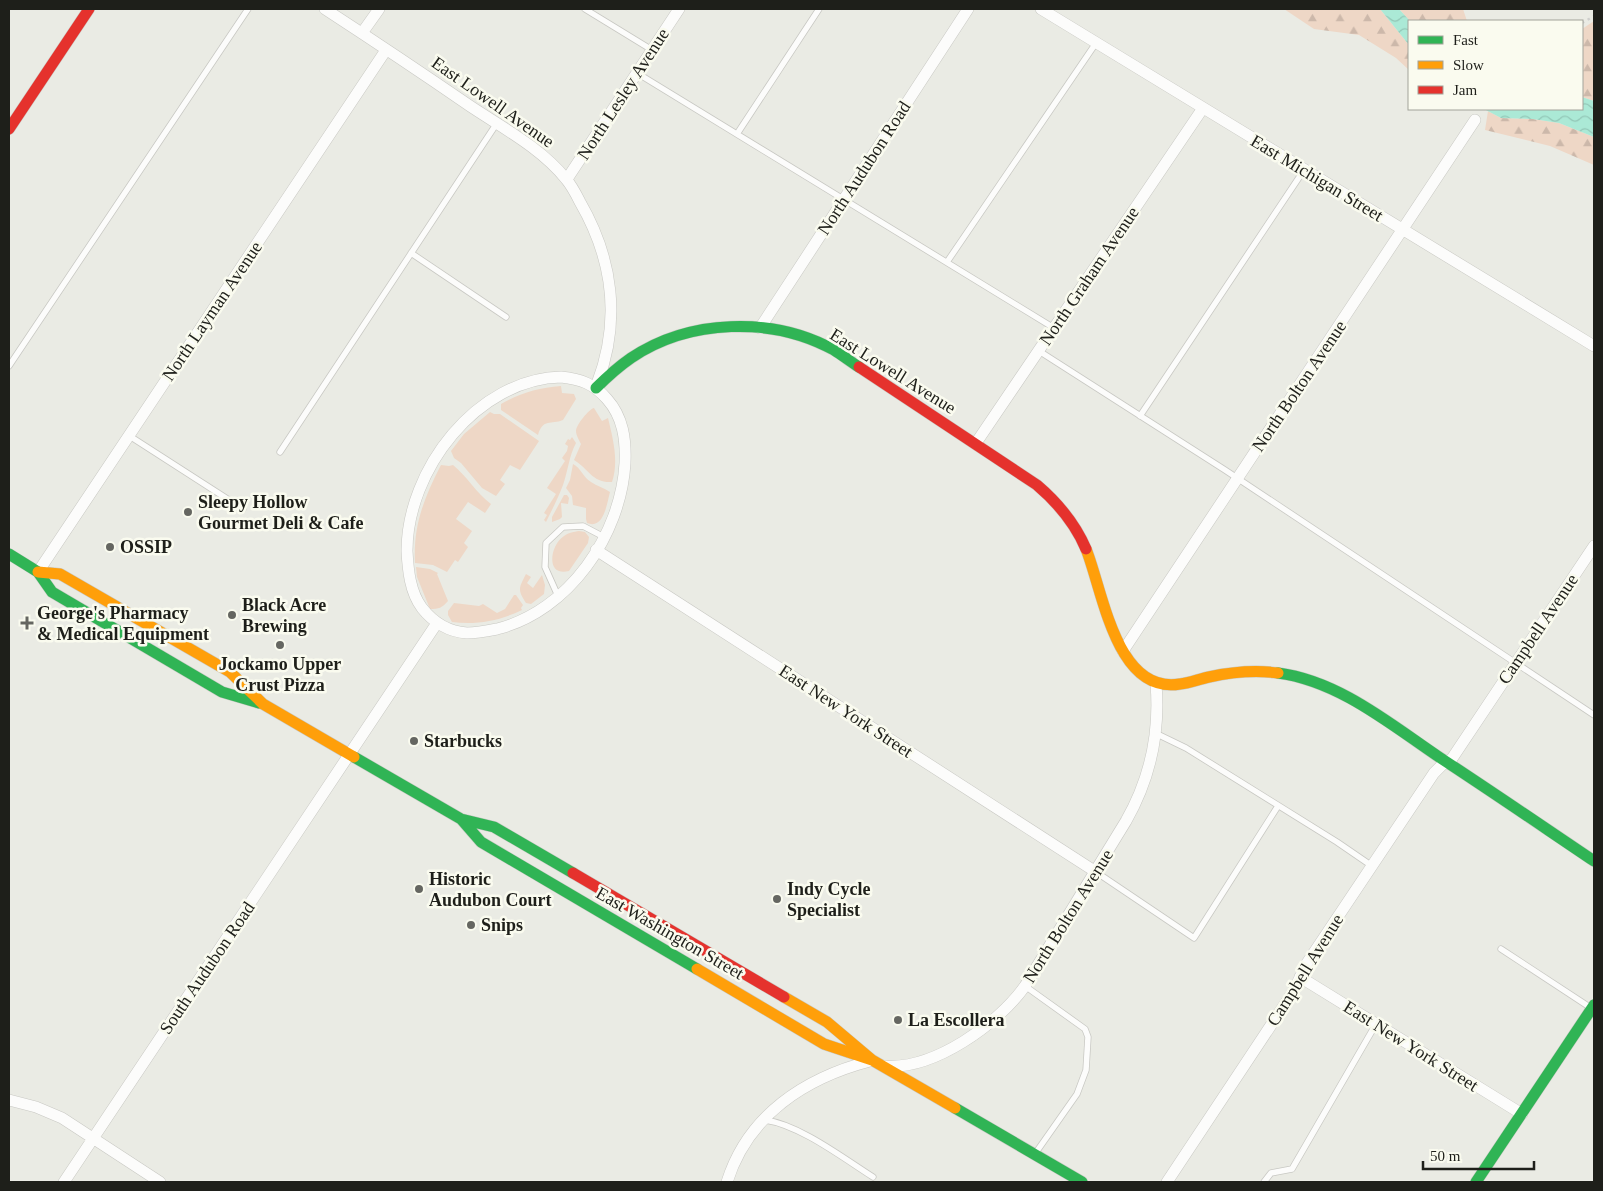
<svg xmlns="http://www.w3.org/2000/svg" width="1603" height="1191" font-family="Georgia,serif">
  <style>
    .green { fill: #eed7c6 }
    .forest { fill: url(#forest-firs) }
    .water { fill: url(#water-waves) }
    .lines { fill: none; stroke-linecap: round; stroke-linejoin: round }
    .lane-casing { stroke: #c8c8c3; stroke-width: 7 }
    .street-casing { stroke: #c8c8c3; stroke-width: 12 }
    .fast-casing { stroke: #c8c8c3; stroke-width: 12 }
    .slow-casing { stroke: #c8c8c3; stroke-width: 12 }
    .jam-casing { stroke: #c8c8c3; stroke-width: 12 }
    .path { stroke: #cfcfcd; stroke-width: 2.5; stroke-dasharray: 2.5 4; stroke-linecap: butt }
    .lane { stroke: #fcfcfb; stroke-width: 5.5 }
    .street { stroke: #fcfcfb; stroke-width: 11 }
    .fast { stroke: #30b455; stroke-width: 11 }
    .slow { stroke: #ff9f0a; stroke-width: 11 }
    .jam { stroke: #e5322d; stroke-width: 11 }
    .poi-dot { fill: #656661; stroke: #fafbef; stroke-width: 2 }
    .labels { text-anchor: middle; stroke-width: 5; stroke-linejoin: round; paint-order: stroke }
    .street-label { font-size: 18px; fill: #1e1f1a; stroke: #fafbef }
    .poi-label { font-size: 18px; font-weight: bold; fill: #1e1f1a; stroke: #fafbef; text-anchor: start }
  </style>
  <defs>
    <pattern id="forest-firs" width="22" height="20" patternUnits="userSpaceOnUse" patternTransform="scale(1.25)"><rect width="22" height="20" fill="#eed7c6"/><path d="M5 1l3.5 6h-7zM16 11l3.5 6h-7z" fill="#ccb8aa"/></pattern>
    <pattern id="water-waves" width="16" height="10" patternUnits="userSpaceOnUse" patternTransform="scale(1.25)"><rect width="16" height="10" fill="#abe9d6"/><path d="M0 5q4-4 8 0t8 0" fill="none" stroke="#93c7b7"/></pattern>
  </defs>
  <rect width="100%" height="100%" fill="#eaebe4"/>
  <path class="green" d="M 561,386 L 562,393 L 574,394 L 576,399 L 563,420 C 551,425 543,418 538,435 L 501,410 L 501,404 C 520,393 538,388 561,386 Z
    M 594,408 L 602,421 L 608,418 C 613,439 619,461 612,482 C 592,483 589,469 574,460 L 581,444 C 579,440 576,435 576,431 C 576,425 589,409 594,408 Z
    M 490,412 L 494,414 L 500,414 L 539,441 L 520,470 L 510,465 L 500,480 L 505,484 L 496,496 L 482,488 L 461,463 L 454,458 L 451,451 L 464,434 Z
    M 572,437 L 576,443 C 569,456 568,471 563,485 C 558,498 552,510 546,522 L 544,520 L 547,515 L 544,513 L 556,494 L 547,488 L 565,461 L 562,458 L 567,451 L 568,446 L 565,444 L 568,439 L 570,440 Z
    M 573,464 C 581,468 583,477 591,482 C 597,486 604,488 610,492 C 607,503 604,530 587,523 L 586,519 L 586,508 L 573,505 L 572,496 L 566,488 L 570,480 Z
    M 441,465 L 449,466 L 453,465 C 466,475 477,494 491,504 L 485,513 L 468,502 L 456,519 L 472,531 L 464,543 L 468,547 L 458,562 L 455,560 L 447,572 L 433,565 L 415,563 C 413,525 424,498 441,465 Z
    M 564,495 L 567,495 L 569,498 L 568,504 L 561,503 L 562,517 L 560,519 L 552,522 L 552,517 Z
    M 579,531 L 585,532 L 589,537 L 588,543 L 569,571 C 545,577 550,545 564,536 C 569,532 574,532 579,531 Z
    M 416,567 L 430,569 L 438,573 L 437,574 L 448,601 C 442,608 439,609 430,609 L 417,577 Z
    M 526,574 L 531,577 L 527,583 L 533,588 L 542,575 L 545,585 L 544,594 L 531,604 L 526,603 C 517,589 519,588 526,574 Z
    M 514,595 L 516,595 L 523,605 L 521,608 L 522,610 C 499,621 477,625 452,622 L 448,615 L 448,611 L 454,603 L 479,606 L 483,604 L 497,613 L 505,609 Z"/>
  <path class="forest" d="M 1284,9 L 1380,9 L 1409,45 L 1409,70 L 1396,58 L 1359,35 L 1314,29 Z
    M 1399,9 L 1463,9 L 1467,21 L 1410,21 Z
    M 1594,21 L 1594,101 L 1582,97 L 1582,29 Z
    M 1488,111 L 1501,118 L 1533,119 L 1559,123 L 1594,137 L 1594,165 L 1550,146 L 1485,130 Z"/>
  <path class="water" d="M 1380,9 L 1399,9 L 1410,21 L 1409,45 Z
    M 1582,97 L 1594,101 L 1594,137 L 1559,123 L 1533,119 L 1501,118 L 1484,109 L 1582,109 Z"/>
  <g class="lines">
    <g class="lane-casing">
      <path id="lane" d="M 585,9 L 652,50
        M 637,73 L 1054,328
        M 737,134 L 819,9
        M 411,253 L 506,317
        M 947,262 L 1096,43
        M 1039,351 L 1225,470 L 1594,715
        M 9,366 L 248,9
        M 1140,416 L 1304,170
        M 128,435 L 243,509
        M 280,452 L 497,123
        M 558,596 L 545,567 L 546,543 L 563,527 L 583,526 L 604,537
        M 1155,733 L 1186,748 L 1337,842 L 1372,866
        M 1096,872 L 1194,938 L 1278,806
        M 1501,949 L 1591,1008
        M 1025,986 L 1085,1029 L 1088,1037 L 1086,1070 L 1077,1094 L 1037,1151
        M 765,1120 C 800,1125 843,1158 873,1177
        M 1264,1182 L 1271,1173 L 1292,1169 L 1376,1024"/>
    </g>
    <g class="street-casing">
      <path id="street" d="M 325,9 C 374,41 422,73 470,106 C 503,128 541,148 566,179 C 572,186 576,194 580,202 C 613,259 621,321 597,384
        M 1041,9 L 1594,346
        M 362,33 L 379,9
        M 567,179 L 679,9
        M 760,328 L 968,9
        M 561,377 C 581,379 594,384 607,399 C 623,417 626,439 625,463 C 621,535 569,611 497,629 C 487,631 477,633 467,633 C 449,632 433,622 422,608 C 410,592 408,570 407,551 C 407,470 477,379 561,377 Z
        M 976,443 L 1203,108
        M 596,550 L 1096,872
        M 38,572 L 386,50
        M 1123,651 L 1475,120
        M 1449,763 L 1594,546
        M 1300,977 L 1522,1114
        M 885,1066 C 934,1070 998,1024 1025,986 L 1126,821 C 1150,779 1160,732 1156,684
        M 9,1100 L 36,1107 L 62,1118 L 160,1182
        M 64,1182 L 437,623
        M 727,1182 C 748,1115 805,1078 870,1061
        M 1167,1182 L 1293,992 L 1307,963 L 1434,773 L 1446,761"/>
    </g>
    <g class="fast-casing">
      <path id="fast" d="M 596,388 C 607,377 618,367 631,358 C 689,319 772,316 834,350 C 842,355 851,362 859,367
        M 9,554 L 38,572 L 52,592 L 222,692 L 259,703
        M 1278,673 C 1339,681 1390,724 1439,757 C 1491,791 1542,826 1594,861
        M 354,757 L 461,819 L 494,827 L 573,873
        M 461,819 L 481,842 L 697,969
        M 955,1108 L 1082,1182
        M 1476,1182 L 1594,1005"/>
    </g>
    <g class="slow-casing">
      <path id="slow" d="M 1086,549 C 1103,591 1116,695 1180,684 C 1190,683 1199,679 1209,677 C 1232,672 1255,670 1278,673
        M 38,572 L 60,574 L 230,672 L 263,704 L 354,757
        M 697,969 L 824,1044 L 872,1060 L 955,1108
        M 784,997 L 827,1022 L 872,1060"/>
    </g>
    <g class="jam-casing">
      <path id="jam" d="M 9,129 L 89,9
        M 859,367 L 1037,485 C 1058,503 1075,523 1086,549
        M 573,873 L 784,997"/>
    </g>
    <path class="path" d="M 1582,23 L 1594,16"/>
    <use href="#lane" class="lane"/>
    <use href="#street" class="street"/>
    <use href="#fast" class="fast"/>
    <use href="#slow" class="slow"/>
    <use href="#jam" class="jam"/>
  </g>
  <g class="poi-dot">
    <circle cx="188" cy="512" r="5"/>
    <circle cx="110" cy="547" r="5"/>
    <circle cx="232" cy="615" r="5"/>
    <path d="M24.5 615.5h5v5h5v5h-5v5h-5v-5h-5v-5h5z"/>
    <circle cx="280" cy="645" r="5"/>
    <circle cx="414" cy="741" r="5"/>
    <circle cx="419" cy="889" r="5"/>
    <circle cx="777" cy="899" r="5"/>
    <circle cx="471" cy="925" r="5"/>
    <circle cx="898" cy="1020" r="5"/>
  </g>
  <g class="labels">
    <g class="street-label">
      <text transform="translate(623 94) rotate(-57)" y="6">North Lesley Avenue</text>
      <text transform="translate(493 102) rotate(35)" y="6">East Lowell Avenue</text>
      <text transform="translate(864 168) rotate(-57)" y="6">North Audubon Road</text>
      <text transform="translate(1317 178) rotate(31)" y="6">East Michigan Street</text>
      <text transform="translate(1089 276) rotate(-56)" y="6">North Graham Avenue</text>
      <text transform="translate(212 311) rotate(-56)" y="6">North Layman Avenue</text>
      <text transform="translate(893 371) rotate(32)" y="6">East Lowell Avenue</text>
      <text transform="translate(1299 386) rotate(-56)" y="6">North Bolton Avenue</text>
      <text transform="translate(1538 629) rotate(-56)" y="6">Campbell Avenue</text>
      <text transform="translate(846 711) rotate(33)" y="6">East New York Street</text>
      <text transform="translate(1068 916) rotate(-58)" y="6">North Bolton Avenue</text>
      <text transform="translate(670 933) rotate(30)" y="6">East Washington Street</text>
      <text transform="translate(207 968) rotate(-56)" y="6">South Audubon Road</text>
      <text transform="translate(1305 970) rotate(-58)" y="6">Campbell Avenue</text>
      <text transform="translate(1411 1046) rotate(32)" y="6">East New York Street</text>
    </g>
    <g class="poi-label">
      <text x="198" y="508">Sleepy Hollow<tspan x="198" dy="21">Gourmet Deli &amp; Cafe</tspan></text>
      <text x="120" y="553">OSSIP</text>
      <text x="242" y="611">Black Acre<tspan x="242" dy="21">Brewing</tspan></text>
      <text x="37" y="619">George's Pharmacy<tspan x="37" dy="21">&amp; Medical Equipment</tspan></text>
      <text x="280" y="670" text-anchor="middle">Jockamo Upper<tspan x="280" dy="21">Crust Pizza</tspan></text>
      <text x="424" y="747">Starbucks</text>
      <text x="429" y="885">Historic<tspan x="429" dy="21">Audubon Court</tspan></text>
      <text x="787" y="895">Indy Cycle<tspan x="787" dy="21">Specialist</tspan></text>
      <text x="481" y="931">Snips</text>
      <text x="908" y="1026">La Escollera</text>
    </g>
  </g>
  <rect width="1603" height="1191" fill="none" stroke="#1e1f1a" stroke-width="20"/>
  <rect x="1408" y="20" width="175" height="90" fill="#fafbef" stroke="#a2a39a"/>
  <rect x="1418" y="36" width="25" height="8" fill="#30b455" stroke="#a2a39a"/>
  <text x="1453" y="45" font-size="15" fill="#1e1f1a">Fast</text>
  <rect x="1418" y="61" width="25" height="8" fill="#ff9f0a" stroke="#a2a39a"/>
  <text x="1453" y="70" font-size="15" fill="#1e1f1a">Slow</text>
  <rect x="1418" y="86" width="25" height="8" fill="#e5322d" stroke="#a2a39a"/>
  <text x="1453" y="95" font-size="15" fill="#1e1f1a">Jam</text>
  <path d="M1423 1161v8h111v-8" fill="none" stroke="#1e1f1a" stroke-width="2.5"/>
  <text x="1430" y="1161" font-size="15" fill="#1e1f1a" stroke="#fafbef" stroke-width="4" paint-order="stroke">50 m</text>
</svg>
